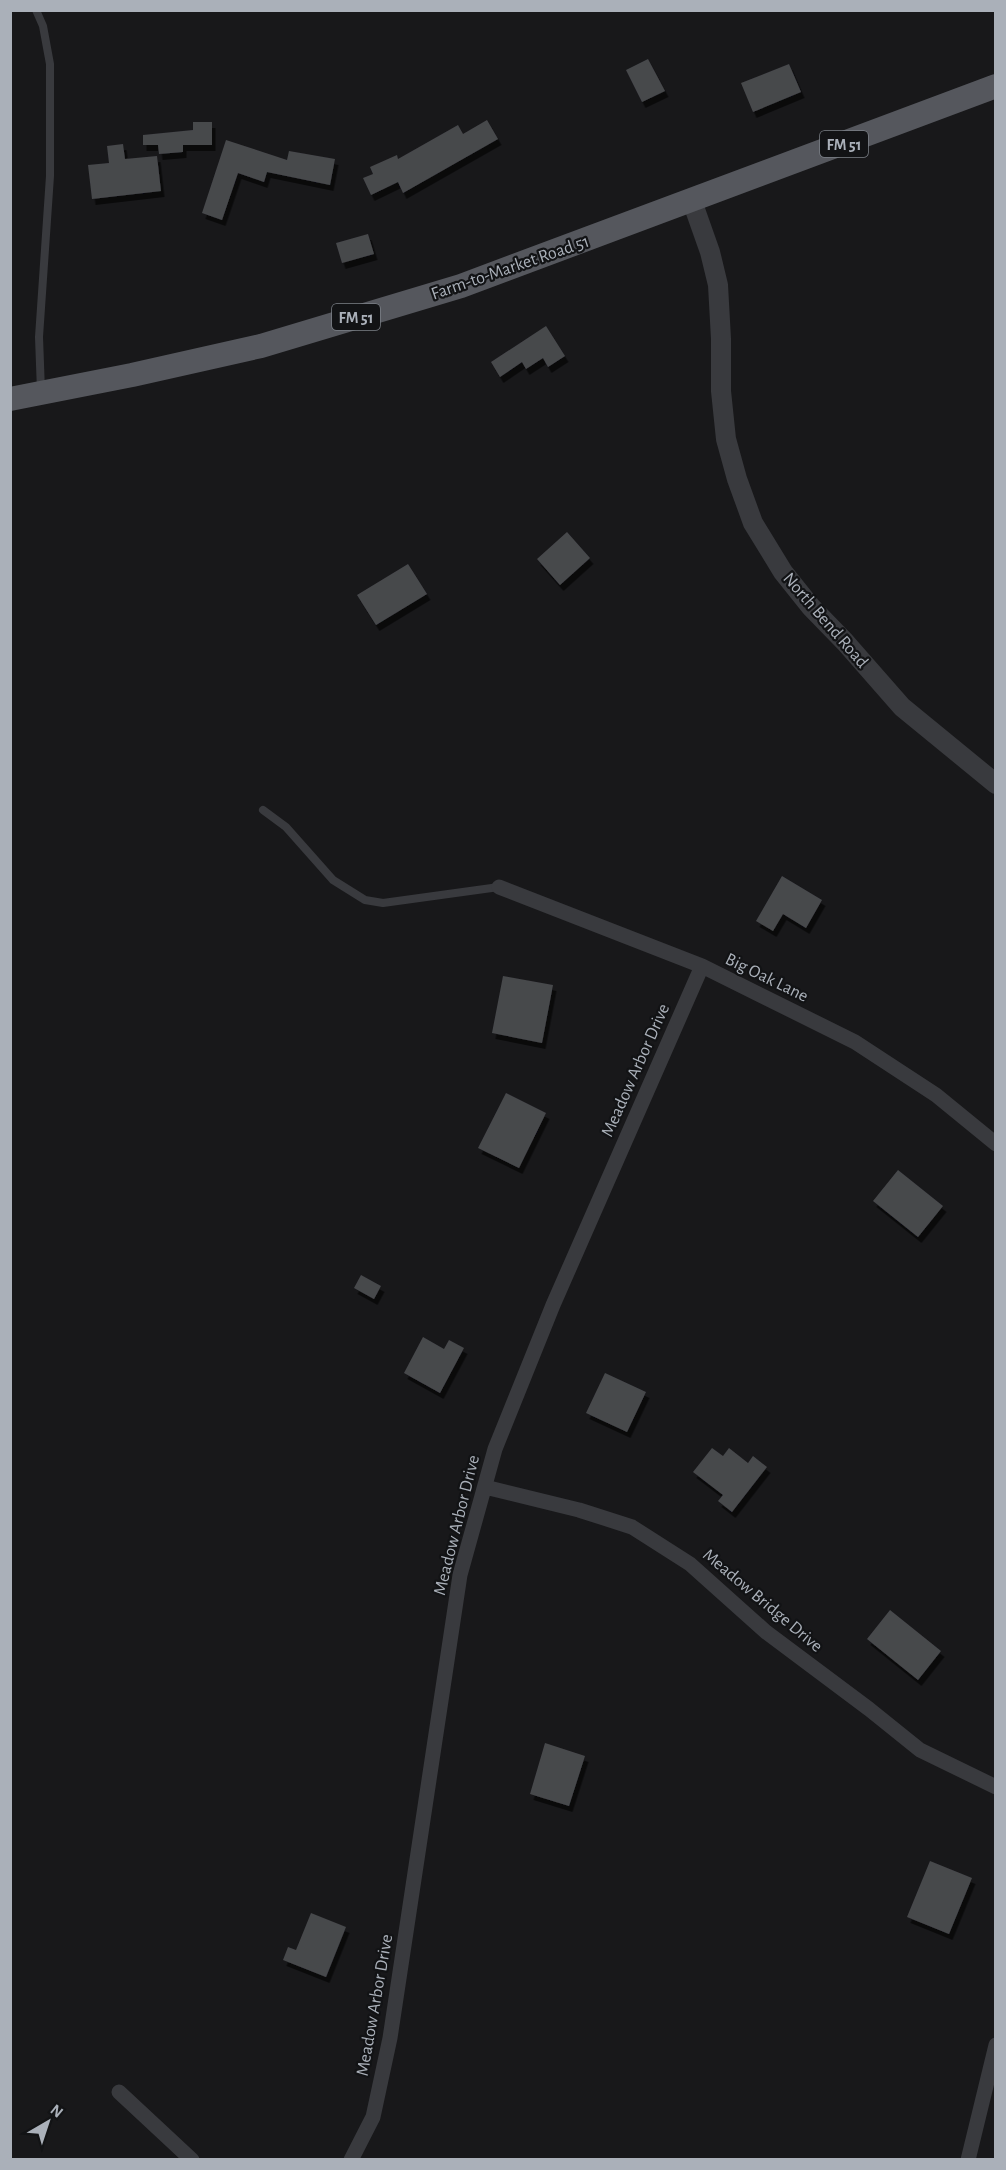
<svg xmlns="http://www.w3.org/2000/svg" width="1006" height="2170" font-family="'Alegreya Sans',sans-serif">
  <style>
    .building { fill: #47484c; filter: url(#shadow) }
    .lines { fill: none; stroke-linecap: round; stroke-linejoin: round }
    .service { stroke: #393a3e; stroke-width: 8 }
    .minor { stroke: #393a3e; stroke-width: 15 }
    .tertiary { stroke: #393a3e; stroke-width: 20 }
    .primary { stroke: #55575d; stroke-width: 24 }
    .labels { text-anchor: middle; stroke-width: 4.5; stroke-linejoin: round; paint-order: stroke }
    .shield { fill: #121315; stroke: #7c8188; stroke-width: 1.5 }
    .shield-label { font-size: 16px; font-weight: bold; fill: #aab0b9 }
    .street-label { font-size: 18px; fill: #aab0b9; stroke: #121315 }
  </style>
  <defs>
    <filter id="shadow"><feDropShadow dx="3.5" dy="6" stdDeviation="0" flood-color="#0009"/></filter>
  </defs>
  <rect width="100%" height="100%" fill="#18181a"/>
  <path class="building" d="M 648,59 L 665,91 L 642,102 L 626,70 Z
    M 789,64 L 801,92 L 753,112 L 741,83 Z
    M 487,120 L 498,139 L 403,193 L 398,182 L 371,195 L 363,178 L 373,174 L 370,167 L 397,155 L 398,159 L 458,125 L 463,134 Z
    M 193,122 L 212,122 L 212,145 L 183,145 L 183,152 L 159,154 L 158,145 L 143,145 L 143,135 L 193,130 Z
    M 226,140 L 287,160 L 289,151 L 335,159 L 330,185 L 267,172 L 264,182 L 238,173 L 222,220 L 202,213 Z
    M 123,144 L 125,159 L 157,156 L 161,191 L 92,199 L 88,165 L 109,163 L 107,146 Z
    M 368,234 L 374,254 L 342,263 L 336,243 Z
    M 546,326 L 565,356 L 548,367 L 543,358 L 526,369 L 522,362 L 500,377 L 491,362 Z
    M 567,532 L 590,558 L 560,585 L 537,559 Z
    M 408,564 L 427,594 L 376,625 L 357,595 Z
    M 782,876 L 822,900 L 806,928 L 783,914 L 773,931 L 756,921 Z
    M 503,976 L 553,985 L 542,1043 L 492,1033 Z
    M 506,1093 L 546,1113 L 519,1168 L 478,1148 Z
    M 898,1170 L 943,1206 L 918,1237 L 873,1201 Z
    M 361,1275 L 381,1286 L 374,1299 L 354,1288 Z
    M 423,1337 L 444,1349 L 449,1340 L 464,1348 L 440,1393 L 404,1373 Z
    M 605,1373 L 646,1392 L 627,1432 L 586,1413 Z
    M 712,1448 L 723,1456 L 729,1448 L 748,1463 L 753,1456 L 767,1467 L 732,1512 L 718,1501 L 723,1495 L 693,1472 Z
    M 890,1610 L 941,1651 L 918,1680 L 867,1639 Z
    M 545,1743 L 585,1756 L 569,1806 L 530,1794 Z
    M 930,1861 L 972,1878 L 949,1934 L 907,1917 Z
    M 311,1913 L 346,1927 L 326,1977 L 283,1960 L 288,1947 L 296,1950 Z"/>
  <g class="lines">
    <path class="service" d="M 36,10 L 43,26 L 50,64 L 50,176 L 39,337 L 41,391
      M 263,810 L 286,827 L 333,880 L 365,900 L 383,903 L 499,887"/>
    <path class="minor" d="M 499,887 L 702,966 L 855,1042 L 936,1095 L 996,1144
      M 485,1487 L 579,1510 L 632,1527 L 690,1564 L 766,1632 L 869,1709 L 920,1750 L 996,1787
      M 119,2092 L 192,2160
      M 351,2160 L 373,2117 L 390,2038 L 460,1575 L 495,1449 L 553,1305 L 702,966
      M 968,2160 L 996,2045"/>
    <path class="tertiary" d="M 692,201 L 710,252 L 718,285 L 721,339 L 721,391 L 726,439 L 737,479 L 753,523 L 783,572 L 811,607 L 845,642 L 902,707 L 996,784"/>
    <path class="primary" d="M 10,399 L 132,375 L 261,346 L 461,286 L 996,86"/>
  </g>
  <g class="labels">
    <g class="shield">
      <rect x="820" y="131" width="48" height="26" rx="4.5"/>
      <rect x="332" y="304" width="48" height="26" rx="4.5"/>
    </g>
    <g class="shield-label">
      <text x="844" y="150">FM 51</text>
      <text x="356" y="323">FM 51</text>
    </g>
    <g class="street-label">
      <text transform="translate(510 267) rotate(-19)" y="6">Farm-to-Market Road 51</text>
      <text transform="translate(826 620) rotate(49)" y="6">North Bend Road</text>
      <text transform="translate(767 977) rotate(26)" y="6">Big Oak Lane</text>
      <text transform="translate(635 1070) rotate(-66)" y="6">Meadow Arbor Drive</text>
      <text transform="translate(456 1525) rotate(-76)" y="6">Meadow Arbor Drive</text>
      <text transform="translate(763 1600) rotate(40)" y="6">Meadow Bridge Drive</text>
      <text transform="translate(374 2005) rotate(-80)" y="6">Meadow Arbor Drive</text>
    </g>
  </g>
  <rect width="1006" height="2170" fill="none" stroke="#aab0b9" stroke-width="24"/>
  <g transform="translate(48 2122) rotate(39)" stroke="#121315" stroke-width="4.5" paint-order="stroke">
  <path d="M0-4.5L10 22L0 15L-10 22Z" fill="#aab0b9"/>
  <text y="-9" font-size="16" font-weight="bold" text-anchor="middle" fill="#aab0b9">N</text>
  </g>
</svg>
